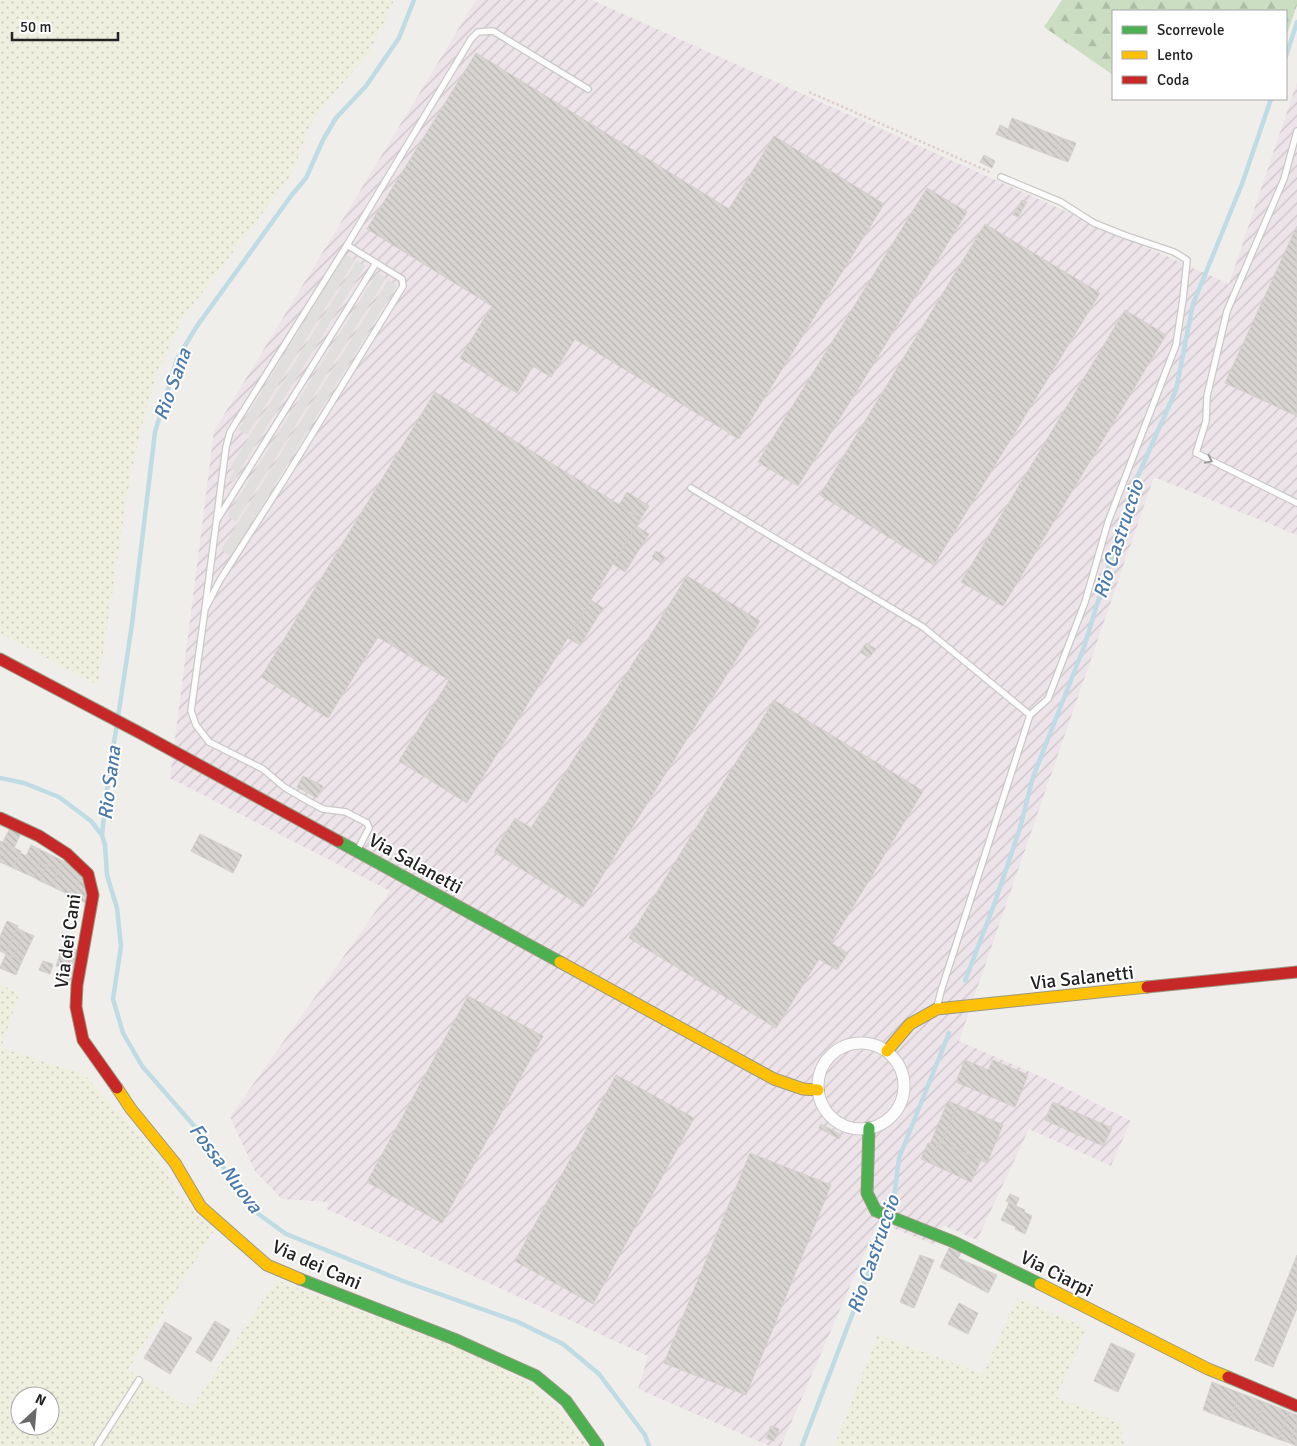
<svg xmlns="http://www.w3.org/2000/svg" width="1297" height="1446" font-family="Signika,sans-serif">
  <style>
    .industrial { fill: url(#industrial-furrows) }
    .farmland { fill: url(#farmland-dots); fill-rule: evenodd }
    .forest { fill: url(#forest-firs) }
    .parking { fill: #e0dfde }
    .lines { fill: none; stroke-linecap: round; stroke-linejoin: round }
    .stream { stroke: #bfdbe3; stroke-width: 4.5 }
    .building { fill: url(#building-back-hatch); stroke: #d3d0cc }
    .lane-casing { stroke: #c9c8c7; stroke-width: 8 }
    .street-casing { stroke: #c9c8c7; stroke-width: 13 }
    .fast-casing { stroke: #999a82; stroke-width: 13 }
    .slow-casing { stroke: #999a82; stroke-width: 13 }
    .jam-casing { stroke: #999a82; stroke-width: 13 }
    .path { stroke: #dccecd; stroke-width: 2.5; stroke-dasharray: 2.5 2.5; stroke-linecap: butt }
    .lane { stroke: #fdfcfc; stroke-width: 5.5 }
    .street { stroke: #fdfcfc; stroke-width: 11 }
    .fast { stroke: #4caf50; stroke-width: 11 }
    .slow { stroke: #ffc107; stroke-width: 11 }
    .jam { stroke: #c62828; stroke-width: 11 }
    .oneway { stroke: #9a9a9a }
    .labels { text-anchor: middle; stroke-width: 4; stroke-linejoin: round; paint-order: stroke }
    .street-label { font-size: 19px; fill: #222; stroke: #fff }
    .water-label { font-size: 20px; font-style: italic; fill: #4a7aab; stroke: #fff }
  </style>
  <defs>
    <pattern id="industrial-furrows" width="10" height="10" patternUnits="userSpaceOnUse" patternTransform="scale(1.25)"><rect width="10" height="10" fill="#ede4e9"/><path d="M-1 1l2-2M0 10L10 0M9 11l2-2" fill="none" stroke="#cbc3c8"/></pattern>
    <pattern id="farmland-dots" width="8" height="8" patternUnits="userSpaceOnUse" patternTransform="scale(1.25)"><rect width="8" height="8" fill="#efefdf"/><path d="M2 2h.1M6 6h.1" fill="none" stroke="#cdcdbf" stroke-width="1.8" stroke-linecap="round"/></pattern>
    <pattern id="forest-firs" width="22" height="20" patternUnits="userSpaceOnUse" patternTransform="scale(1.25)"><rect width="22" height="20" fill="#cbdec1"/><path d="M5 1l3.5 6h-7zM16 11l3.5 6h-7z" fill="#aebea6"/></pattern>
    <pattern id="building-back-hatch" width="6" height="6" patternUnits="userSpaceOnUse" patternTransform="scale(1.25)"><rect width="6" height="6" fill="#d7d4d2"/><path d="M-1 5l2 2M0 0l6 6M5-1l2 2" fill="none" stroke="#b8b6b4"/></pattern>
  </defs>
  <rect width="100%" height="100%" fill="#f0eeeb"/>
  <path class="industrial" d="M 476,0 L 592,0 L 1229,284 L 1297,82 L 1297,535 L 1154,477 L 959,1041 L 1051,1081 L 1131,1121 L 1111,1166 L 1029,1129 L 977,1240 L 943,1225 L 935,1245 L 878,1222 L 781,1446 L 770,1446 L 638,1389 L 648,1356 L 327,1209 L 329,1202 L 282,1199 L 255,1171 L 230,1117 L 390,891 L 170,778 L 214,431 Z"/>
  <path class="farmland" d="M 0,0 L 394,0 L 385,21 L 367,55 L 317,113 L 306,133 L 300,154 L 289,178 L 181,321 L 159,368 L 144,417 L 130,478 L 98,685 L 0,633 Z
    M 0,984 L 19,994 L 1,1048 L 84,1074 L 146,1143 L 181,1196 L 213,1232 L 128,1370 L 191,1408 L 276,1280 L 455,1346 L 531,1384 L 557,1407 L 588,1446 L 0,1446 ZM 20,1396 L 50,1396 L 50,1426 L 20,1426 Z
    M 1017,1298 L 1087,1328 L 1056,1397 L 1120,1423 L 1125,1446 L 834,1446 L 878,1335 L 983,1374 Z"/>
  <path class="forest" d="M 1062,0 L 1297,0 L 1297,5 L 1286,37 L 1286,11 L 1113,11 L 1113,75 L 1044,27 Z"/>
  <path class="parking" d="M 346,254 L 355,260 L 247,435 L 238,430 Z
    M 357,261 L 365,266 L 233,482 L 229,480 L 234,471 L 230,468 Z
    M 377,273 L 386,278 L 236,522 L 227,516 Z
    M 388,280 L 397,285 L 231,556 L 221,550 Z"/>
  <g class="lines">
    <path class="stream" d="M 1286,56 L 1297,22
      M 118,717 L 132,624 L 155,432 L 177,359 L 197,326 L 291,196 L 306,178 L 323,140 L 336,118 L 366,86 L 399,38 L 414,0
      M 0,778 L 24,783 L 59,797 L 91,821 L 102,835 L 105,845 L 107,875 L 117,908 L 121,946 L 113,999 L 123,1033 L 142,1066 L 196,1128 L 253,1210 L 286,1234 L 403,1281 L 518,1322 L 563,1344 L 599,1374 L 645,1435 L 649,1446
      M 102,835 L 109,772 L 117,724
      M 965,981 L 995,902 L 1020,828 L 1033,777 L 1084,647 L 1133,487 L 1176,390 L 1193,304 L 1242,184 L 1271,99
      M 891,1213 L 893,1207 L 899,1158 L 949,1033
      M 802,1446 L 888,1221"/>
  </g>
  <path class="building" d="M 476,53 L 729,209 L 774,136 L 884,204 L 739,439 L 575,339 L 551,377 L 533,366 L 517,393 L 460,358 L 492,306 L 367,229 Z
    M 1012,118 L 1062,138 L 1054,157 L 1005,138 Z
    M 1000,125 L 1008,129 L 1005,138 L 996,134 Z
    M 1062,138 L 1076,143 L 1068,162 L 1054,157 Z
    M 984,155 L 995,161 L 992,168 L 980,162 Z
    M 927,188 L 967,212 L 798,486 L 758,462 Z
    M 1022,200 L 1027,202 L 1018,217 L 1013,215 Z
    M 985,224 L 1100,293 L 934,565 L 820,495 Z
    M 1297,226 L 1297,416 L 1225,383 Z
    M 1125,310 L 1166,335 L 1003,606 L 961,582 Z
    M 435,392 L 641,518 L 467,803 L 399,761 L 449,680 L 378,637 L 328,718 L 261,677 Z
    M 627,492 L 649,506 L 641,518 L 619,505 Z
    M 636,526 L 649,534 L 625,572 L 613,564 Z
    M 656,551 L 665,557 L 661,563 L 652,557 Z
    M 687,576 L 760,621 L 583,907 L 494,852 L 515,818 L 531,828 Z
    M 591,600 L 603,608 L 580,645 L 568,638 Z
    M 866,643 L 876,649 L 869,658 L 860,652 Z
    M 774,700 L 923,791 L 831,943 L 848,953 L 837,970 L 819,959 L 776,1028 L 629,938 Z
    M 303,776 L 323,786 L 317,798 L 297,787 Z
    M 10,828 L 21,833 L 14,848 L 3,842 Z
    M 200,834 L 242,855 L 233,873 L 191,851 Z
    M 0,841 L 21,851 L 13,868 L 0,862 Z
    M 31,845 L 63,861 L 59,870 L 40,862 L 33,877 L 13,868 L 21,853 L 26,856 Z
    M 63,861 L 83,872 L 72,896 L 51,886 Z
    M 40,862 L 47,865 L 40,881 L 33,877 Z
    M 47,865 L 59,870 L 51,886 L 40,881 Z
    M 81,877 L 85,880 L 86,903 L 72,896 Z
    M 7,921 L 18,926 L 6,954 L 0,951 L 0,937 Z
    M 17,928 L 25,932 L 13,957 L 6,954 Z
    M 25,932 L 34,936 L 22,961 L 13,957 Z
    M 61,947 L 77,950 L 75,961 L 59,957 Z
    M 6,954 L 22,961 L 16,975 L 0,968 Z
    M 59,957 L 66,959 L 64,967 L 56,966 Z
    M 66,960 L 75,961 L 71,981 L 62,979 Z
    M 43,961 L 53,964 L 50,974 L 39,970 Z
    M 468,996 L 543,1036 L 442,1223 L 367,1182 Z
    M 965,1060 L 988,1070 L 993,1060 L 1028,1075 L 1015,1107 L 956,1082 Z
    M 616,1075 L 694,1118 L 593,1304 L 515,1261 Z
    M 948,1101 L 958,1105 L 941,1143 L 939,1142 L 930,1163 L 921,1159 L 928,1143 L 930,1144 Z
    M 1053,1102 L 1112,1128 L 1103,1146 L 1045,1120 Z
    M 958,1105 L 1003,1125 L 987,1163 L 941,1143 Z
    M 821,1124 L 841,1135 L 839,1139 L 819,1128 Z
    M 939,1142 L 981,1160 L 971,1182 L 930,1163 Z
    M 750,1153 L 831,1185 L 746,1395 L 664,1363 Z
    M 1010,1194 L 1019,1198 L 1016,1206 L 1006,1201 Z
    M 1009,1203 L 1025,1210 L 1024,1212 L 1032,1216 L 1025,1234 L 1015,1229 L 1016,1227 L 1001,1220 Z
    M 950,1246 L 962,1251 L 958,1258 L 997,1275 L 988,1293 L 940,1267 Z
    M 920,1255 L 934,1260 L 914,1308 L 900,1302 Z
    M 1297,1255 L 1297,1308 L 1273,1367 L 1255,1360 Z
    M 959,1303 L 978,1313 L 968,1334 L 948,1324 Z
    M 215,1321 L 230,1330 L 211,1362 L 196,1352 Z
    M 165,1322 L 192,1338 L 170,1374 L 144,1358 Z
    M 1111,1343 L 1135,1354 L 1118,1392 L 1094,1381 Z
    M 1212,1382 L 1240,1393 L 1229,1420 L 1203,1410 Z
    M 1240,1393 L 1264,1402 L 1255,1430 L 1229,1420 Z
    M 1264,1402 L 1289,1412 L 1278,1439 L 1255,1430 Z
    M 1289,1412 L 1297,1415 L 1297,1428 L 1295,1428 L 1290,1443 L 1278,1439 Z
    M 771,1426 L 779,1429 L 774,1441 L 766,1438 Z
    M 1295,1428 L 1297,1428 L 1297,1446 L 1290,1443 Z"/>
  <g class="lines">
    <g class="lane-casing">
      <path id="lane" d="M 1297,131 L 1284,179 L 1227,311 L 1207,396 L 1206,421 L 1196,453 L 1297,503
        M 1001,177 L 1061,202 L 1094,223 L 1124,235 L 1174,252 L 1187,260 L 1183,299 L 1176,345 L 1108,522 L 1085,602 L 1048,699 L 1030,715
        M 347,245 L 471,39 L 478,32 L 493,31 L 588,89
        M 691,488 L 923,627 L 1030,715 L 941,991 L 937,1007
        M 217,520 L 376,263
        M 205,609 L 226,447 L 230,432 L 347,245 L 402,279 L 403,286 L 284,480 L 220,580 L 205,609 L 191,711 L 196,725 L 209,742 L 263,769 L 284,787 L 308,801 L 323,809 L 346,812 L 367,823 L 369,828 L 358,849
        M 97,1446 L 139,1380"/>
    </g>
    <g class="street-casing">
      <path id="street" d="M818 1086a43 43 0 1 1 86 0a43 43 0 1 1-86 0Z"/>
    </g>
    <g class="fast-casing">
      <path id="fast" d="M 338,841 L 560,962
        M 869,1128 L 867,1193 L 876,1211 L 954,1242 L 1040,1284
        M 300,1279 L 454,1339 L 536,1376 L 566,1401 L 598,1446"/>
    </g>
    <g class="slow-casing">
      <path id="slow" d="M 560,962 L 774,1079 L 803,1089 L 818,1090
        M 887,1051 L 910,1024 L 937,1009 L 1147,987
        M 117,1088 L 131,1109 L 175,1163 L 201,1207 L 267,1265 L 300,1279
        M 1040,1284 L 1208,1369 L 1228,1377"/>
    </g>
    <g class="jam-casing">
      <path id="jam" d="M 0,659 L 142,734 L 338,841
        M 0,818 L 39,836 L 67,854 L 88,874 L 93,895 L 77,985 L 76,1007 L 83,1040 L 117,1088
        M 1147,987 L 1297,972
        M 1228,1377 L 1297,1406"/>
    </g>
    <path class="path" d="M 809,92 L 992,173"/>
    <use href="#lane" class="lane"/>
    <use href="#street" class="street"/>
    <use href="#fast" class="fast"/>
    <use href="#slow" class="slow"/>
    <use href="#jam" class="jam"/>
  </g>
  <defs><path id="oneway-chevron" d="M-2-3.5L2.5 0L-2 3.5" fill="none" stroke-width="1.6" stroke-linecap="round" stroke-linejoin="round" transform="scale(1.25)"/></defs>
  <use class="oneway" href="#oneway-chevron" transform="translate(1209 460) rotate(26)"/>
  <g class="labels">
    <g class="street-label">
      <text transform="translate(416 863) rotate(29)" y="7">Via Salanetti</text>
      <text transform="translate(67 941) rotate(-82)" y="7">Via dei Cani</text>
      <text transform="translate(1082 977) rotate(-6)" y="7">Via Salanetti</text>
      <text transform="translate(317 1264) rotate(24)" y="7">Via dei Cani</text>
      <text transform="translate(1057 1273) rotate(27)" y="7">Via Ciarpi</text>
    </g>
    <g class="water-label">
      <text transform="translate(172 384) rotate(-70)" y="7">Rio Sana</text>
      <text transform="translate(1118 539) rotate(-72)" y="7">Rio Castruccio</text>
      <text transform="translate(109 783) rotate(-83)" y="7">Rio Sana</text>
      <text transform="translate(226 1168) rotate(53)" y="7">Fossa Nuova</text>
      <text transform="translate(873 1254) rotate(-71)" y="7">Rio Castruccio</text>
    </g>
  </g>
  <rect x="1112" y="10" width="175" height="90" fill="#ffffff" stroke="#a7a7a7"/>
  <rect x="1122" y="26" width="25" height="8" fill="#4caf50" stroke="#a7a7a7"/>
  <text x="1157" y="35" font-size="15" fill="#222222">Scorrevole</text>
  <rect x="1122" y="51" width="25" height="8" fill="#ffc107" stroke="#a7a7a7"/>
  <text x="1157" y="60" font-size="15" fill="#222222">Lento</text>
  <rect x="1122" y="76" width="25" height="8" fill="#c62828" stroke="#a7a7a7"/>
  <text x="1157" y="85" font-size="15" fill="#222222">Coda</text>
  <g transform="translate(35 1411) rotate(26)"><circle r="24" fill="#ffffff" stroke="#a7a7a7"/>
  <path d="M0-4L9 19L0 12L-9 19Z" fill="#6a6968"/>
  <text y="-8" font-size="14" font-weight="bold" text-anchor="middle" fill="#222222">N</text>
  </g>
  <path d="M12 32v8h106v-8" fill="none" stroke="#222222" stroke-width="2.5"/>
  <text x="20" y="32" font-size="15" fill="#222222" stroke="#ffffff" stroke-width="4" paint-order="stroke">50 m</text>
</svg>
